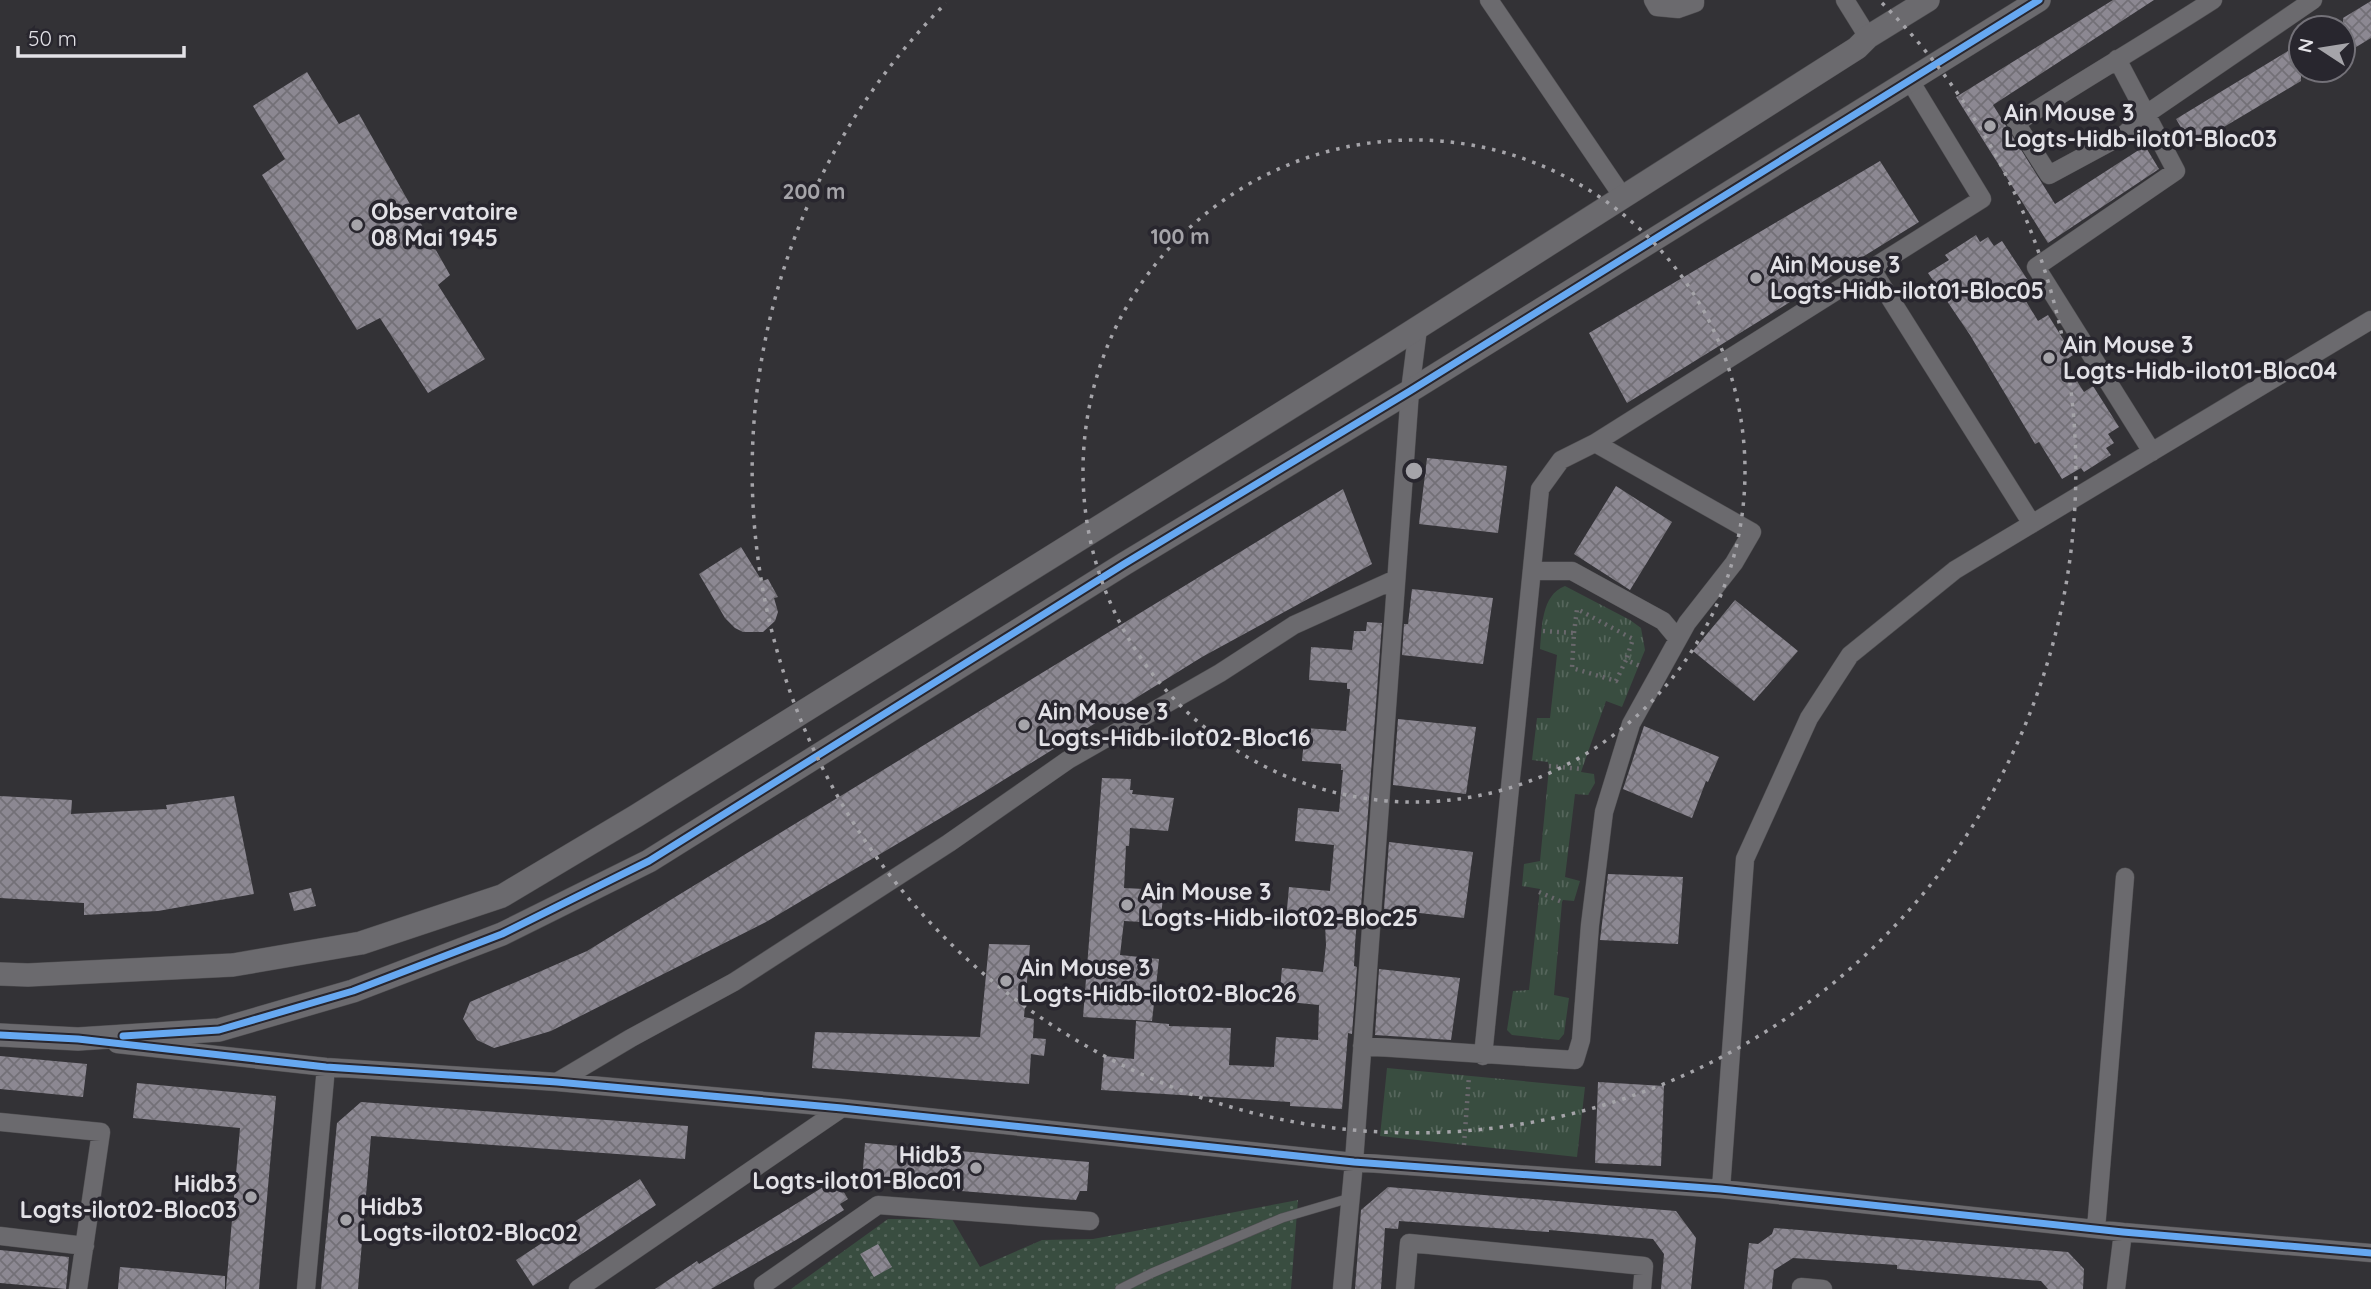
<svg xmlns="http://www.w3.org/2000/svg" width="2371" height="1289" font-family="Quicksand,sans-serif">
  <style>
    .grass { fill: url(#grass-tufts) }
    .garden { fill: url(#garden-dots) }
    .building { fill: url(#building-cross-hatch) }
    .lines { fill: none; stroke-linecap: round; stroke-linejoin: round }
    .service-casing { stroke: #504f52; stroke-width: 10 }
    .minor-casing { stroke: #504f52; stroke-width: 19 }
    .tertiary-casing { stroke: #504f52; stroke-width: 24 }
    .path { stroke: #69686c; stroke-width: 4.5; stroke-dasharray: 2 5; stroke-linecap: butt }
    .service { stroke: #6b6a6e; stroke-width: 9 }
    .minor { stroke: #6b6a6e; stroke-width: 18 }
    .tertiary { stroke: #6b6a6e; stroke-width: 23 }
    .cycleway-casing { stroke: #28262e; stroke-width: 11 }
    .cycleway { stroke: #66a8f1; stroke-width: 7 }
    .ring { fill: none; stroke: #a5a4a9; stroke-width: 3.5; stroke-dasharray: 3.5 7 }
    .poi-dot { fill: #a5a4a9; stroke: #28262e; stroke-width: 2.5 }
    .labels { text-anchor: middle; stroke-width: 7; stroke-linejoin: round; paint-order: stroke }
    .poi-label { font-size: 23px; font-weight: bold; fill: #e3e2e7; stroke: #28262e; text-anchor: start }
    .centre { fill: #a5a4a9; stroke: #28262e; stroke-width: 3.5 }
    .ring-label { font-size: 21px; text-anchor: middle; font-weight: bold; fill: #a5a4a9; stroke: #28262e; stroke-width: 7; stroke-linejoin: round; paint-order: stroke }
  </style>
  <defs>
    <pattern id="grass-tufts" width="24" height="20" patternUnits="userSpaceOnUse" patternTransform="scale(1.75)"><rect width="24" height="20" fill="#394d40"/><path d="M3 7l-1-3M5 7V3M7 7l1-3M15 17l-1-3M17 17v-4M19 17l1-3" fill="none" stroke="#56665c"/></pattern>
    <pattern id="garden-dots" width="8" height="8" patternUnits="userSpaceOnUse" patternTransform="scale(1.75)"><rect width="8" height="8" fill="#394d40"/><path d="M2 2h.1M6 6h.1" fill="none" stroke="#56665c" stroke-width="1.8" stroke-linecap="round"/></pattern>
    <pattern id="building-cross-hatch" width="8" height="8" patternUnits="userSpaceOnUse" patternTransform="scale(1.75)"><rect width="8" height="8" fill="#8c8892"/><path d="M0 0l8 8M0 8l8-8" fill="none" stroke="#737077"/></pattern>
  </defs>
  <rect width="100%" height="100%" fill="#333236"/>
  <path class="grass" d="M 1565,586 L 1630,620 L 1641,628 L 1645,650 L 1622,707 L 1606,701 L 1581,772 L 1594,774 L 1595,783 L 1588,795 L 1575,794 L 1565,877 L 1580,881 L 1574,901 L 1563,900 L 1562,902 L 1554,995 L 1569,998 L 1564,1034 L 1559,1040 L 1512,1035 L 1507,1030 L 1513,991 L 1529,990 L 1540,889 L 1522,886 L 1524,864 L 1540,861 L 1549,768 L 1548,762 L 1532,760 L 1537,718 L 1550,718 L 1557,655 L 1540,649 C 1542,628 1541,595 1565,586 Z
    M 1387,1068 L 1585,1087 L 1577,1157 L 1380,1136 Z"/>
  <path class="garden" d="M 1298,1200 L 1291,1289 L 791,1289 L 888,1219 L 952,1219 L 980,1267 L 1042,1240 L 1093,1239 Z"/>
  <path class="building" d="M 2113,0 L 2154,0 L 1993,105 L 2055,204 L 2145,146 L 2159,169 L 2048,243 L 1956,97 Z
    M 2371,1 L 2371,38 L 2343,55 L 2343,18 Z
    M 2301,43 L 2301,81 L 2192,146 L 2176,119 Z
    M 307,72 L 339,124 L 359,114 L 450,275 L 438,285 L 485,359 L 428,393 L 380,318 L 357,330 L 262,175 L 285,159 L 253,106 Z
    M 1880,161 L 1919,222 L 1627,403 L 1589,333 Z
    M 1976,235 L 1980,242 L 1988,237 L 1994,246 L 2002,241 L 2029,282 L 2018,288 L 2038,321 L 2048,315 L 2073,355 L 2064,361 L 2084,392 L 2093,386 L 2119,427 L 2108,434 L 2114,443 L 2106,448 L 2111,455 L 2084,472 L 2081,468 L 2062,479 L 2039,442 L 2035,444 L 1970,335 L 1928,273 L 1949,260 L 1945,255 Z
    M 1427,458 L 1507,466 L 1498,533 L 1419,524 Z
    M 1616,486 L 1672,522 L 1630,590 L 1574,554 Z
    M 1343,489 L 1372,564 L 1202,657 L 981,794 L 766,922 L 551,1031 L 494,1048 L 477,1040 L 463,1019 L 470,1002 L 587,951 Z
    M 741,547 L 762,581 L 768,579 L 778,597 L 774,598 L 778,612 L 775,621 L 763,632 L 743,632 L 735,628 L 725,618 L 699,574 Z
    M 1412,589 L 1493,598 L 1483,664 L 1402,655 L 1404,624 L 1408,624 Z
    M 1735,600 L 1798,651 L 1754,701 L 1693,651 Z
    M 1367,622 L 1382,623 L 1361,907 L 1358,907 L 1355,944 L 1354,966 L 1357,967 L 1352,1034 L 1348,1033 L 1342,1109 L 1290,1106 L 1290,1102 L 1101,1090 L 1104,1056 L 1134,1059 L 1136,1021 L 1169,1024 L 1169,1026 L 1231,1028 L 1229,1065 L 1274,1067 L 1276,1037 L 1318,1040 L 1319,1005 L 1279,1001 L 1282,968 L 1323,972 L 1326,945 L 1325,924 L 1286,920 L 1289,887 L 1330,891 L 1334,845 L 1295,841 L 1298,808 L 1339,812 L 1343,770 L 1341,770 L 1341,764 L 1302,761 L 1305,728 L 1346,731 L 1350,689 L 1347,689 L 1347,683 L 1309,680 L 1311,647 L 1352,650 L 1354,631 L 1366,631 Z
    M 1398,719 L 1476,727 L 1466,794 L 1393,785 Z
    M 1644,726 L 1719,757 L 1708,782 L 1706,781 L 1692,818 L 1623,789 Z
    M 1102,778 L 1131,779 L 1130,790 L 1133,790 L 1132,794 L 1174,798 L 1168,831 L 1130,828 L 1129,846 L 1126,846 L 1124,888 L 1164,890 L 1160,923 L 1124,921 L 1120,955 L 1159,959 L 1152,1021 L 1083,1017 Z
    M 0,796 L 72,800 L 71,814 L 167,809 L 166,805 L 234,796 L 254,894 L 158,911 L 84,915 L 84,903 L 0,898 Z
    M 1389,842 L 1473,852 L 1464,918 L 1384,909 Z
    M 1608,874 L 1683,877 L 1678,944 L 1600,940 Z
    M 311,888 L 316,906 L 294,911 L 289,893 Z
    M 989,944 L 1030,945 L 1024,1017 L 1034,1019 L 1033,1038 L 1046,1039 L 1044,1056 L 1031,1054 L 1029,1084 L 812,1068 L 815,1032 L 980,1037 Z
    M 1379,969 L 1460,978 L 1451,1040 L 1375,1035 Z
    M 0,1056 L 87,1064 L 83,1097 L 0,1089 Z
    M 1598,1082 L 1664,1086 L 1661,1166 L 1595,1163 Z
    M 137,1083 L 276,1096 L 259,1289 L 226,1289 L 240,1128 L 133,1118 Z
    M 361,1102 L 688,1126 L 685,1159 L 371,1136 L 358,1289 L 321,1289 L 337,1123 Z
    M 865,1143 L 1089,1162 L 1087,1191 L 1080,1191 L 1076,1200 L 948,1190 L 942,1168 L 922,1188 L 862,1182 Z
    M 640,1179 L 656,1205 L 533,1286 L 516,1260 Z
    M 836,1179 L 848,1199 L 840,1204 L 844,1210 L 796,1240 L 711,1289 L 655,1289 L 697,1261 L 699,1264 Z
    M 1388,1187 L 1676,1211 L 1696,1238 L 1691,1289 L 1661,1289 L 1664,1254 L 1653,1239 L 1549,1230 L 1549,1232 L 1399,1221 L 1398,1229 L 1385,1228 L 1381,1289 L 1355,1289 L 1361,1210 Z
    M 1774,1228 L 2068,1252 L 2084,1269 L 2083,1289 L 2048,1289 L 2041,1281 L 1897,1269 L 1897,1265 L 1793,1258 L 1774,1270 L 1772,1289 L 1744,1289 L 1749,1243 L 1758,1244 L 1772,1234 Z
    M 878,1244 L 892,1267 L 874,1277 L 860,1254 Z
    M 0,1250 L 69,1257 L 66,1289 L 0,1283 Z
    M 120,1267 L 225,1276 L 225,1289 L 118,1289 Z"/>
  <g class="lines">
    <g class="service-casing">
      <path id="service" d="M 1120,1289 L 1152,1273 L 1282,1218 L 1350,1198"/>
    </g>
    <g class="minor-casing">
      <path id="minor" d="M 1489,0 L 1623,197
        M 1653,0 L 1657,7 L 1678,9 L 1695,3 L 1695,0
        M 1845,0 L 1868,37
        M 2213,0 C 2148,42 2081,81 2016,123 L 2049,175 L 2125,134 L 2145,115 L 2313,0
        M 2117,59 L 2176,171 L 2036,267 L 2152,452
        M 1871,268 L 2032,524
        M 1532,571 L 1572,571 L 1663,621 L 1678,639
        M 117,1044 L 326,1067 L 557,1082 L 842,1108 L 1354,1162 L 1721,1189 L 2123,1232 L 2371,1253
        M 1362,1046 L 1575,1060 L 1581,1040 L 1590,925 L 1604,812 L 1631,724 L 1687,623 L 1734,563 L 1752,532 L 1595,443
        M 1483,1056 L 1540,489 L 1561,460 L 1595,443 L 1982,199 L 1909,79
        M 557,1082 L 631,1038 L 734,982 L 949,843 L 1068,760 L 1220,673 L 1294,625 L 1396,579
        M 0,1122 L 101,1132 L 78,1289
        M 1721,1189 L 1745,859 L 1809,718 L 1850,655 L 1955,570 L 2371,320
        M 2096,1229 L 2125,877
        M 0,1236 L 85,1246
        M 306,1289 L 326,1067
        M 578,1289 L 842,1108
        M 765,1289 L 763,1285 L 878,1205 L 1090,1221
        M 1342,1289 L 1354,1162 L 1410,391 L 1418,328
        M 1405,1289 L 1409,1243 L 1644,1266 L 1642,1289
        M 1801,1289 L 1801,1287 L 1823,1289
        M 2116,1289 L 2123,1232"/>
    </g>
    <g class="tertiary-casing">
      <path id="tertiary" d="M 0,974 L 28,975 L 233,965 L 361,943 L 502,896 L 636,816 L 1389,346 L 1857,48 L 1868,37 L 1928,0
        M 0,1035 L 78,1039 L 219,1030 L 353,991 L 502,934 L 649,861 L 1124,564 L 1410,391 L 2039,0"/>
    </g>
    <path class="path" d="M 1543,631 L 1574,633 L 1572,668 L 1616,681 L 1626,660 L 1640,666
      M 1574,633 L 1577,609 L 1633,639 L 1626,660
      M 1549,766 L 1582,769
      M 1539,892 L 1562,902
      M 1464,1145 L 1469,1076"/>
    <use href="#service" class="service"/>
    <use href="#minor" class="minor"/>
    <use href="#tertiary" class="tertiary"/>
    <g class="cycleway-casing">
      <path id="cycleway" d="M 0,1035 L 78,1039 L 326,1067 L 557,1082 L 842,1108 L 1354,1162 L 1721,1189 L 2123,1232 L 2371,1253
        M 123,1036 L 219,1030 L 353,991 L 502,934 L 649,861 L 1124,564 L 1410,391 L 2039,0"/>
    </g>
    <use href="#cycleway" class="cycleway"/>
  </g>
  <g class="ring">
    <circle cx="1414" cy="471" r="331"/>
    <path d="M1882 3A662 662 0 1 1 946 3"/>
  </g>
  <g class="poi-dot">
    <circle cx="1990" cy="126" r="7"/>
    <circle cx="357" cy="225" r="7"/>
    <circle cx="1756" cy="278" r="7"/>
    <circle cx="2049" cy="358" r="7"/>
    <circle cx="1024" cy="725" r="7"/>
    <circle cx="1127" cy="905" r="7"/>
    <circle cx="1006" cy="981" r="7"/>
    <circle cx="976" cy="1168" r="7"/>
    <circle cx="251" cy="1197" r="7"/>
    <circle cx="346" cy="1220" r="7"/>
  </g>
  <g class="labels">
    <g class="poi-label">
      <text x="2004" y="121">Ain Mouse 3<tspan x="2004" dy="26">Logts-Hidb-ilot01-Bloc03</tspan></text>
      <text x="371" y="220">Observatoire<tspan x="371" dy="26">08 Mai 1945</tspan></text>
      <text x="1770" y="273">Ain Mouse 3<tspan x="1770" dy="26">Logts-Hidb-ilot01-Bloc05</tspan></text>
      <text x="2063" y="353">Ain Mouse 3<tspan x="2063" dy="26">Logts-Hidb-ilot01-Bloc04</tspan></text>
      <text x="1038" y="720">Ain Mouse 3<tspan x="1038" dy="26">Logts-Hidb-ilot02-Bloc16</tspan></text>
      <text x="1141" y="900">Ain Mouse 3<tspan x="1141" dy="26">Logts-Hidb-ilot02-Bloc25</tspan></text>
      <text x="1020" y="976">Ain Mouse 3<tspan x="1020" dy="26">Logts-Hidb-ilot02-Bloc26</tspan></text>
      <text x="962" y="1163" text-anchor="end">Hidb3<tspan x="962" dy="26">Logts-ilot01-Bloc01</tspan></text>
      <text x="237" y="1192" text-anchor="end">Hidb3<tspan x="237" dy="26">Logts-ilot02-Bloc03</tspan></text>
      <text x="360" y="1215">Hidb3<tspan x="360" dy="26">Logts-ilot02-Bloc02</tspan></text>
    </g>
  </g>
  <circle cx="1414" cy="471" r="10" class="centre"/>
  <g class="ring-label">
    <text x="814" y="199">200 m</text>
    <text x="1180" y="244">100 m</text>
  </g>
  <g transform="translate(2322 49) rotate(282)"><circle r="33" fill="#28262e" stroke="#737178" stroke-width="2"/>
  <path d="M0-5L12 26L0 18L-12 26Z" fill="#a5a4a9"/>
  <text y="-10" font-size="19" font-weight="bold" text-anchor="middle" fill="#e3e2e7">N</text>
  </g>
  <path d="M18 46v10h166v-10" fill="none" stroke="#e3e2e7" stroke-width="3.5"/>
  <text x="28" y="46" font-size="21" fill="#e3e2e7" stroke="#28262e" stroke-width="5" paint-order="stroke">50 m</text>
</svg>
